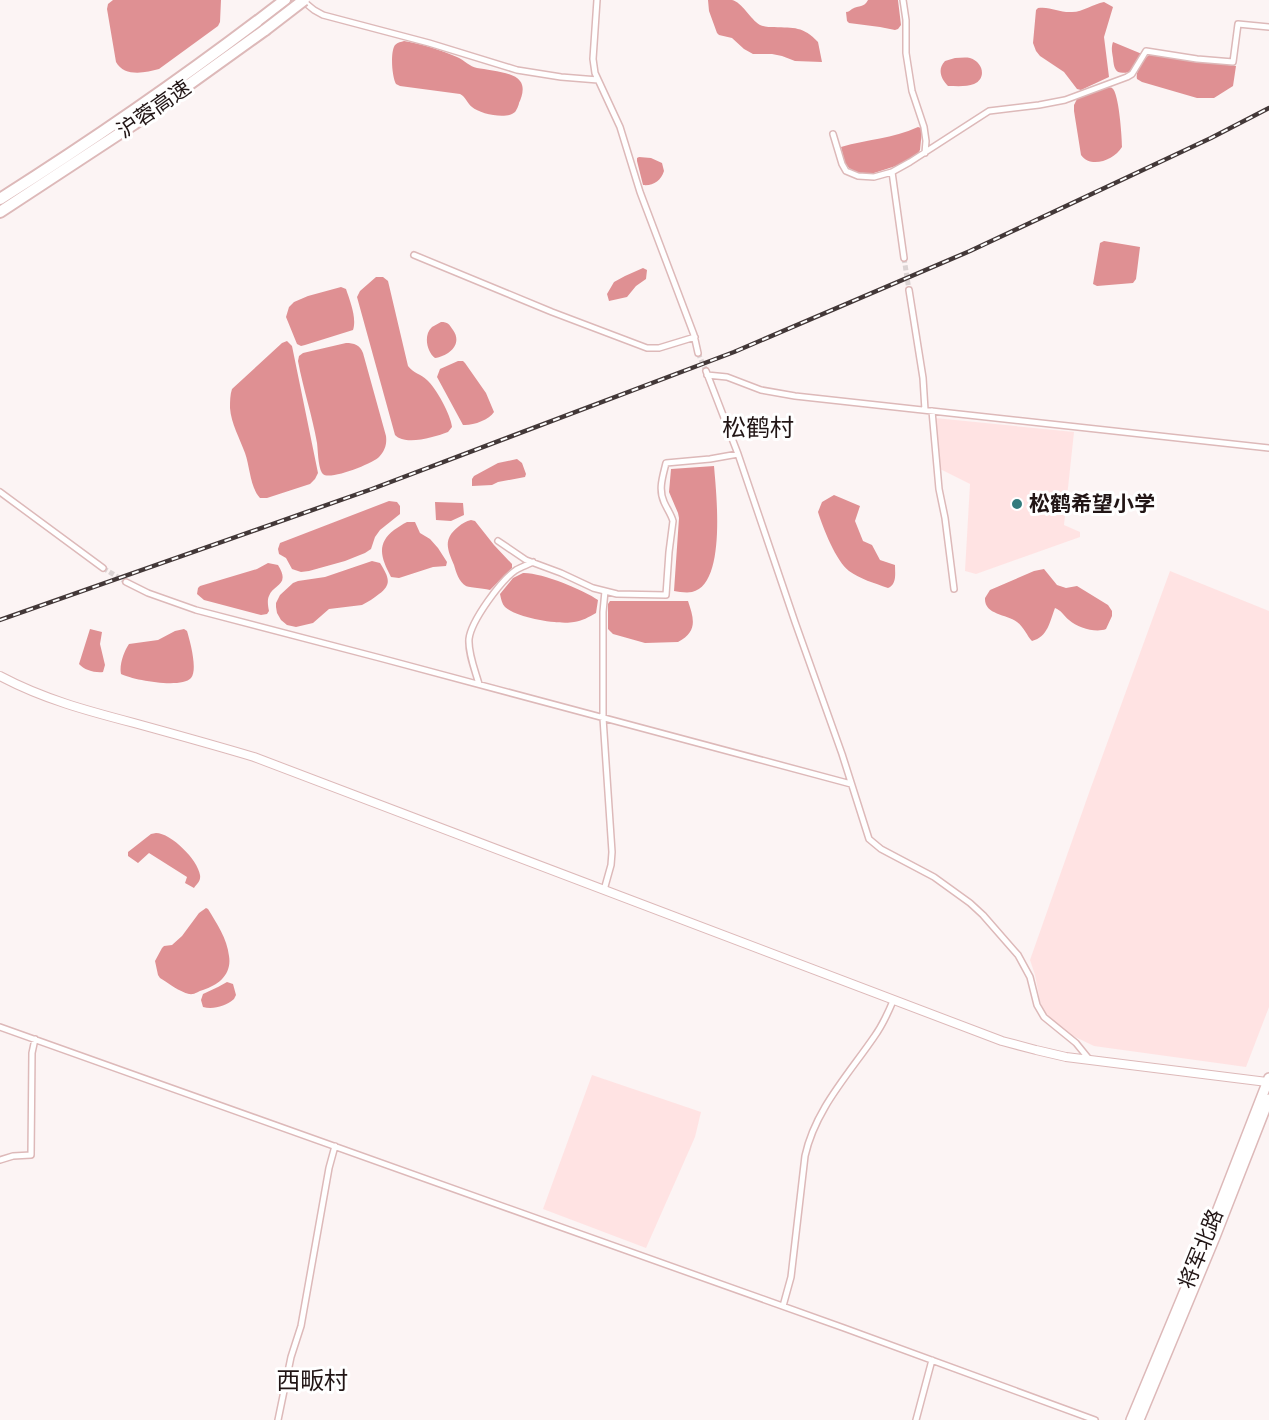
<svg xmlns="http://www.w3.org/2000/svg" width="1269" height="1420" font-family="'Alegreya Sans','Noto Sans SC',sans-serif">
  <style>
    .built { fill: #ffe3e3 }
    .water { fill: #df9093 }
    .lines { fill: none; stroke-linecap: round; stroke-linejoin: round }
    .minor-tunnel { stroke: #dbd3d3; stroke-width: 5; stroke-dasharray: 5 2.5; stroke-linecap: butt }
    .minor-casing { stroke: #ddb9b9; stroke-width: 8 }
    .secondary-casing { stroke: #ddb9b9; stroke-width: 10 }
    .trunk-casing { stroke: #ddb9b9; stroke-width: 12 }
    .motorway-casing { stroke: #ddb9b9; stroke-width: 14 }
    .minor { stroke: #fff; stroke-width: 5 }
    .secondary { stroke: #fff; stroke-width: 8 }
    .trunk { stroke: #fff; stroke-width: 9 }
    .motorway { stroke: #fff; stroke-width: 10 }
    .rail-casing { stroke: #433838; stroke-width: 4.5 }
    .rail { stroke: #fff; stroke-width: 2; stroke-dasharray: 7; stroke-linecap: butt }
    .motorway-bridge-casing { stroke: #ddb9b9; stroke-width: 14; stroke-linecap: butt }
    .motorway-bridge { stroke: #fff; stroke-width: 10 }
    .poi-dot { fill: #327b7d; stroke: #fff; stroke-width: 2 }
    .labels { text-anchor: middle; stroke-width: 6; stroke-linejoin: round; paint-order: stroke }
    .street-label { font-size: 21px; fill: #211515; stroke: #fff }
    .poi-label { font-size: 21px; font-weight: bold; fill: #211515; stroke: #fff; text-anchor: start }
    .quarter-label { font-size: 24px; fill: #211515; stroke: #fff }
  </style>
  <rect width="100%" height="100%" fill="#fcf4f4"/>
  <path class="built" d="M 935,418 L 1074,432 L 1064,525 L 1080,532 L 1080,537 L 976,574 L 965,571 L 970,484 L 940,469 Z
    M 1170,571 L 1269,611 L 1269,1007 L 1246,1067 L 1094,1046 L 1071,1035 L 1047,1016 L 1044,1011 L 1040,1001 L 1035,975 L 1030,960 L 1090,790 Z
    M 592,1075 L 701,1112 L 695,1137 L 646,1248 L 543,1209 Z"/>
  <path class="water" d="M 113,0 L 221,0 L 220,22 L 218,26 L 159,69 C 145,73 124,77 116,62 L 107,9 L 108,4 Z
    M 708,0 C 715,0 724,0 732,0 C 742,2 750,19 760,25 C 765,27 770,27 774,27 C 794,28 803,26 818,42 L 822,62 L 795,61 L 782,56 L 772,54 L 753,54 L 744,49 L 732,38 L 719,35 L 717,33 L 709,11 Z
    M 868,0 L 898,0 L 901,25 L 898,29 L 895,30 L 880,27 L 849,23 L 847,21 L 846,12 C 849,12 850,10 852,9 C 859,5 864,8 868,0 Z
    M 1104,2 L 1113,7 L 1104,37 L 1109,77 L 1081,90 L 1077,89 L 1064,72 L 1040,56 L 1036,51 L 1033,43 L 1036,10 L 1038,8 C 1050,6 1060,13 1072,12 C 1083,12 1093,4 1104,2 Z
    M 404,41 C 422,44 441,50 457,57 C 464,60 470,67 477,68 C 488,70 514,72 520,81 C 525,87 522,97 519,103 C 519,105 516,111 515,112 C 507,120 480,114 472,107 C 467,103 466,97 460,94 L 400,86 L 396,84 C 392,77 390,52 395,45 C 398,42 401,42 404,41 Z
    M 1113,42 L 1142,54 L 1129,72 C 1116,75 1114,70 1113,58 C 1112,52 1111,48 1113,42 Z
    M 1149,55 L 1236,66 L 1233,86 L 1214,98 L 1197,98 L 1142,82 L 1137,79 C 1135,72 1143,59 1149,55 Z
    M 955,58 C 960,58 965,57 970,58 C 983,62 987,78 974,84 C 967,87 956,86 948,86 C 941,79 937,69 945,61 Z
    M 1107,87 C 1109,88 1111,87 1112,88 C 1119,92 1122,138 1122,147 C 1114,160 1091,169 1081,155 L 1074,111 L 1074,105 L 1077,99 Z
    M 918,127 L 921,128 L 922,130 L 920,150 L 918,153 L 902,164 L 874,173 L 867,174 L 855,172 L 849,168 L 845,163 L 841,147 C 868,139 892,139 918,127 Z
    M 639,157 L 651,158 L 662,163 L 664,171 C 661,181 653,186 643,185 L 637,161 L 637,158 Z
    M 1104,241 L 1140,247 L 1136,279 L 1133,283 L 1097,286 L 1093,284 L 1100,243 Z
    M 643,268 L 647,270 L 646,279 L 636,286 L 627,297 L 609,301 L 607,294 L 614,282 L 625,276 Z
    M 376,277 L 383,277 L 388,281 L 408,366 C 413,373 421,374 427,380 C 436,388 451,415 452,427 L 448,432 C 435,437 405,446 395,435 L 357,297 L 360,291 Z
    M 341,287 L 346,289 C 350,301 357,318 353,330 L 305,345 L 301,346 L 297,344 L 286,317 L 289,307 L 294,302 L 308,296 Z
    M 441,322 C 448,322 449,324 453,330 C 463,344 449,356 435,358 C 427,352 423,335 432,327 C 435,325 438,324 441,322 Z
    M 287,341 L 292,346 L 318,473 L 315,479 L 310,484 L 267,498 L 260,498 C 250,487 250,467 245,453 C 240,439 231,423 230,408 C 230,401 230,395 232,389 L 282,343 Z
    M 346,343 C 354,343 360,345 363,353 L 386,436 C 387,444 385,451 379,457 C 374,463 329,481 323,474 C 318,469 318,450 317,443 C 312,415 303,388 298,361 L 299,356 L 303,353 Z
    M 458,361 L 463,361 L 465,363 L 486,393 L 494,412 C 489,420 472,426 463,425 L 437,377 L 440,369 Z
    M 517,459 L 522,463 L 526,474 L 525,477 L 498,482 L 492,485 L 472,486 L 472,479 L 474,476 L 498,463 Z
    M 714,466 C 716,491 727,585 692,592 C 687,593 679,592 674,591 L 679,518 L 678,513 L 669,492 L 671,469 Z
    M 834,495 L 860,506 L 855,521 L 863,541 L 872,545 L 880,560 L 895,565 C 895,574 897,584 888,588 C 874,583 860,579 849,571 C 836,561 823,528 818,512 L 822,502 Z
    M 389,501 L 397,502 L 400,506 L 400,514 L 380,530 L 375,537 L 371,549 L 365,553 L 345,561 L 309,571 L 301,572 L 292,569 L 286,558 L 279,554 L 278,549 L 280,543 Z
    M 435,502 L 463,503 L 464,515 L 451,521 L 436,520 Z
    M 471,520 L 475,521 L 494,545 L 512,564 L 512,568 L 490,590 C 486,589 468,587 466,586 C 459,582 456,572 454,565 C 447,549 443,539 458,527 C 463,523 466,521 471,520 Z
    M 407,522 L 415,522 L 420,533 L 430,539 L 438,548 L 447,562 L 446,566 L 433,567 L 399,578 L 391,577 C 381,558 376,544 394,530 C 399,527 402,524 407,522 Z
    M 372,561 L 380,563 C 388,576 393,584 379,594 C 374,598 368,602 362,605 L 329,609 L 313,623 L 296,627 L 287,625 L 281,620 L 277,613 L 276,607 L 276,603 L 280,595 L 293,583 L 298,581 L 325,577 Z
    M 268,563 L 278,565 C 291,586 273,584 269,596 C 267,600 268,606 269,611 L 267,614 L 261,615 L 204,600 L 197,594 L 198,588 L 200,586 L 257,569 Z
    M 1044,569 L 1057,585 L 1066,588 L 1077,586 L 1108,605 L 1112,611 L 1112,616 L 1106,629 C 1096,633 1078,628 1069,620 C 1064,616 1061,610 1055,608 C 1050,621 1048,637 1032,641 C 1027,636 1024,627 1017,622 C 1006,614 984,615 985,598 L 990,590 L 1034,571 Z
    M 523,573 C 540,572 584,590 598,600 L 596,613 C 589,617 582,621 574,622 C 559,625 517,618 505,607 C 502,604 501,599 500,594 L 513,578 Z
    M 610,601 L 688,601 C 694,619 698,631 678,642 L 645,643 L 613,634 L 608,629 L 608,604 Z
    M 90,629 L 102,632 L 100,644 L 105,665 L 103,672 C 95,673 84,670 79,664 Z
    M 184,629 L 187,631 C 190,641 198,670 191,678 C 181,689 133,680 121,674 C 119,665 124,651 129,644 L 158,640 L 175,631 Z
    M 156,833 C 171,833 198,860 200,875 C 201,881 197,884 194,888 L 185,883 L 187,877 L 149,853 L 138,863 L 128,856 L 128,852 L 151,834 Z
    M 206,908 L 208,909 C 217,924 227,938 229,956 C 232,974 219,985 203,990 C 198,991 195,995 189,994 C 180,992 168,983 160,978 L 158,975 L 155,961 L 162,948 L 164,946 L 172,945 L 182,936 L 199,913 Z
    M 227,982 L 233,984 L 236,995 L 234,999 C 226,1006 213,1010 203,1007 L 201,1000 L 203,994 L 218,987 Z"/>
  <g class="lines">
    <path class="minor-tunnel" d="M 904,258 L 909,290
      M 698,353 L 706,371
      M 103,568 L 126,582"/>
    <g class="minor-casing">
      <path id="minor" d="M 597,0 L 593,59 L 595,73 L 620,127 L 640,192 L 694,335 L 698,353
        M 903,0 L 906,20 L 906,53 L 912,91 L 924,127 L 926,141 L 925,153
        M 303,1 L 314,10 L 323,15 L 429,43 L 517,70 L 561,77 L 598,80
        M 833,134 L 842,164 L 846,171 L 858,176 L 874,177 L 892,172 L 910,162 L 989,111 L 1039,105 L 1065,100 L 1127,77 L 1132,74 L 1146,51 L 1197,59 L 1233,62 L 1238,24 L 1269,27
        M 892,172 L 904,258
        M 414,255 L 552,312 L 647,348 L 659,348 L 695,337
        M 909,290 L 923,378 L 925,410
        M 706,371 L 738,454 L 795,622 L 842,754 L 869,839 L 881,849 L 934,877 L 970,903 L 983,915 L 1018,955 L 1030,977 L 1037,1005 L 1044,1017 L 1076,1043 L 1089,1059
        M 707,375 L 727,377 L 761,390 L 795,396 L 1269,448
        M 932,411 L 939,489 L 945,518 L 954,589
        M 0,492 L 103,568
        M 498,541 L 526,560 L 561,573 L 593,588 L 617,594 L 666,595 L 669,552 L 673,521 C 671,514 667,509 664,502 C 658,489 663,476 666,463 L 710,459 L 738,454
        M 126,582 L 148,593 L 196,610 L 380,658 L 851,784
        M 479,684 C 475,670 468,653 469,639 C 471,621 501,580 516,570 C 521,567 527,565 533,562
        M 604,890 L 611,865 L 612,852 L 603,718 L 603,612 L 605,591
        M 0,1027 L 844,1328 L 1095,1420
        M 0,1160 L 13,1156 L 31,1155 L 32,1053 L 35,1039
        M 783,1306 L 791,1277 L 805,1156 C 815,1110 848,1075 874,1037 C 882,1026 888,1013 893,1001
        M 278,1420 L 291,1357 L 301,1326 L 329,1168 L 335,1146
        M 916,1420 L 932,1360"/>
    </g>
    <g class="secondary-casing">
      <path id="secondary" d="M 0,676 C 43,699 88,711 134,723 C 174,734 214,745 254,757 L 1002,1041 L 1036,1050 L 1066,1057 L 1267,1082"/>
    </g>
    <g class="trunk-casing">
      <path id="trunk" d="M 1131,1420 L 1208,1235 L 1269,1078
        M 1139,1420 L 1215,1237 L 1269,1099"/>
    </g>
    <g class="motorway-casing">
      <path id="motorway" d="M 0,199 C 98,137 193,71 285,0
        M 0,212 L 134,124 L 265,30"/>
    </g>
    <use href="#minor" class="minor"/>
    <use href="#secondary" class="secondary"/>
    <use href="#trunk" class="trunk"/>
    <use href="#motorway" class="motorway"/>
    <g class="rail-casing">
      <path id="rail" d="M 0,620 L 372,489 L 734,352 L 970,251 L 1211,138 L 1269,108"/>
    </g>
    <use href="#rail" class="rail"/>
    <g class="motorway-bridge-casing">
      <path id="motorway-bridge" d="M 265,30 L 304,0"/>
    </g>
    <use href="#motorway-bridge" class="motorway-bridge"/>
  </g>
  <circle class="poi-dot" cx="1017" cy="504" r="6"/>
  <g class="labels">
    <g class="street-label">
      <text transform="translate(154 109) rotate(-35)" y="7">沪蓉高速</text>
      <text transform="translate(1201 1249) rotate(-68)" y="7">将军北路</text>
    </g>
    <g class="poi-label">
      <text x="1029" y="511">松鹤希望小学</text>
    </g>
    <g class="quarter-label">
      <text x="758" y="436">松鹤村</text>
      <text x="312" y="1389">西畈村</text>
    </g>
  </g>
</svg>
